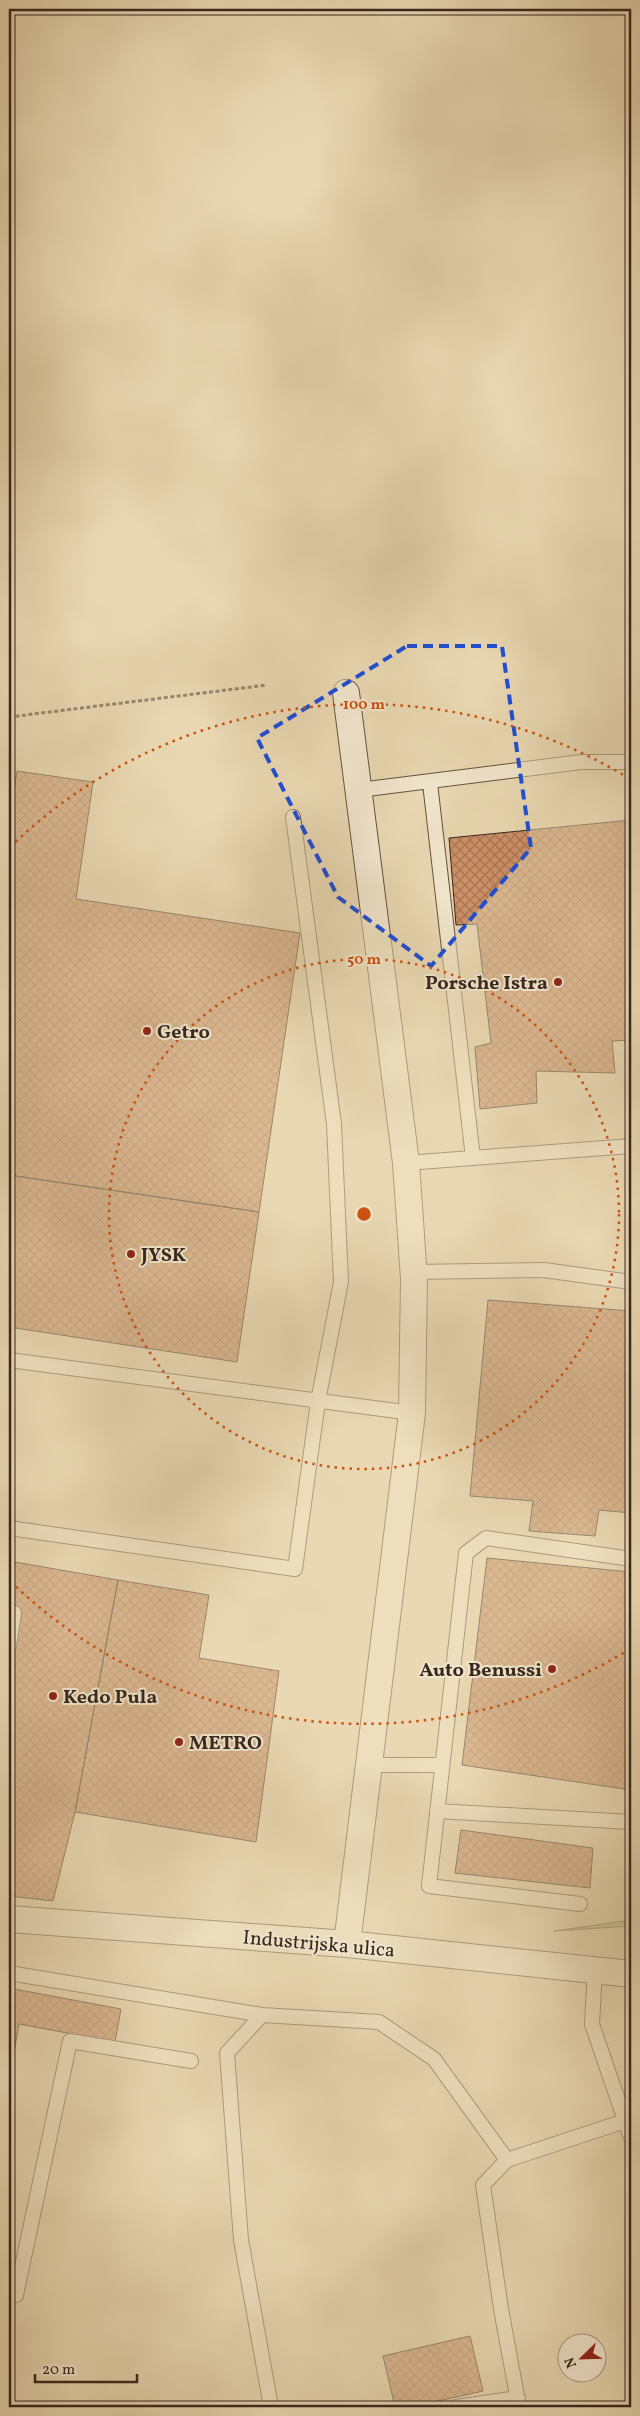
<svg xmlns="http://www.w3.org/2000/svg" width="640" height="2416" font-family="Vollkorn,serif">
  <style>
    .grass { fill: url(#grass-dots); stroke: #767355 }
    .building { fill: url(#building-cross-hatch); stroke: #36271e }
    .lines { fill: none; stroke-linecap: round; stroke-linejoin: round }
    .service-casing { stroke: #635343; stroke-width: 16 }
    .minor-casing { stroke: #635343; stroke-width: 28 }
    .path { stroke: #36271e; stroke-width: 3; stroke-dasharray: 4 2.5; stroke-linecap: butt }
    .service { stroke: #f1e6cd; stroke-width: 14 }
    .minor { stroke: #f1e6cd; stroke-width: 26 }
    .marked { fill: none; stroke: #1d4ed8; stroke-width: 4; stroke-dasharray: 10 6; stroke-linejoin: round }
    .ring { fill: none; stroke: #cd520f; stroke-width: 2.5; stroke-dasharray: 2.5 5 }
    .poi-dot { fill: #8f2418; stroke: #f1e6cd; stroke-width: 2 }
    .labels { text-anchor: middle; stroke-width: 4; stroke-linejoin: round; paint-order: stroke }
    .poi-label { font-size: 20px; font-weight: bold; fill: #36271e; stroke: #f1e6cd; text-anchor: start }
    .street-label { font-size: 20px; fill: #36271e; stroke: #f1e6cd }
    .centre { fill: #cd520f; stroke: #f1e6cd; stroke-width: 2.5 }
    .ring-label { font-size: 15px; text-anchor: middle; font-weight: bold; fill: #cd520f; stroke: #f1e6cd; stroke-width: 4; stroke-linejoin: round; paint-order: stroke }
  </style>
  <defs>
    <pattern id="grass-dots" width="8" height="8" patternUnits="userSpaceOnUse" patternTransform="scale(1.25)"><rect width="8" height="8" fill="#b6bf8c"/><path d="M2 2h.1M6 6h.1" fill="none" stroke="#959b72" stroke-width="1.8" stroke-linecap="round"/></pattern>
    <pattern id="building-cross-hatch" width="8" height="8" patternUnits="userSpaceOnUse" patternTransform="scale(1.25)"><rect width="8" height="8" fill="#cd9067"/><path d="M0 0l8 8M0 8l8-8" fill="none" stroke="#a77654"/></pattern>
  </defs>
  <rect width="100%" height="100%" fill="#e9d8b2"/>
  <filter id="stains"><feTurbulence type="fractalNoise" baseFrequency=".004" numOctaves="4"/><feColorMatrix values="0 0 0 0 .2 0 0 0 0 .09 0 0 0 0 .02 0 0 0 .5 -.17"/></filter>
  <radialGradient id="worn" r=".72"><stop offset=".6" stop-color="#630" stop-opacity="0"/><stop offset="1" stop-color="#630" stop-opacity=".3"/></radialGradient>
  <path class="grass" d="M 631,1920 L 631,1926 L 554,1931 Z"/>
  <path class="building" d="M 17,771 L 93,782 L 76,899 L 300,933 L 259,1212 L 9,1175 L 9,825 Z
    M 631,820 L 631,1040 L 612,1041 L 615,1073 L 536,1071 L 537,1103 L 480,1109 L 475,1047 L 491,1043 L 477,924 L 456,925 L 449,838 Z
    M 9,1175 L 259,1212 L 237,1362 L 9,1327 Z
    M 488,1300 L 631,1311 L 631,1513 L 599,1510 L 595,1536 L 529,1531 L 533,1501 L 470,1496 Z
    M 487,1558 L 631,1572 L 631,1790 L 462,1765 Z
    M 9,1561 L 118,1580 L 75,1812 L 53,1901 L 9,1896 Z
    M 118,1580 L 209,1595 L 199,1658 L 279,1671 L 256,1842 L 75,1812 Z
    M 461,1830 L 593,1848 L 590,1888 L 455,1873 Z
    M 9,1988 L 121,2009 L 115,2042 L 19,2024 L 9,2081 Z
    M 470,2336 L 483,2391 L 411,2407 L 395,2407 L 383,2356 Z"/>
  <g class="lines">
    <g class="service-casing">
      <path id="service" d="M 430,783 L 473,1158
        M 359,790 L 581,762 L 631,762
        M 406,1163 L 631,1146
        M 413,1272 L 544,1270 L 631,1282
        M 9,1360 L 412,1413
        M 9,1528 L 295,1569 L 318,1401 L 341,1282 L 334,1124 L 293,817
        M 9,1646 L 14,1613
        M 369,1765 L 442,1765
        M 437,1811 L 631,1822
        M 580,1904 L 429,1886 L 466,1553 L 486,1538 L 631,1559
        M 595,1970 L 592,2024 L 631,2138
        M 9,1973 L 262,2015
        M 9,2294 L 16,2295 L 70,2041 L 191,2061
        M 271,2407 L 241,2240 L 227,2053 L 262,2015 L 379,2022 L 434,2059 L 507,2160
        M 456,2407 L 518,2398
        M 519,2407 L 501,2309 L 483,2185 L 507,2160 L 625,2121"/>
    </g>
    <g class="minor-casing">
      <path id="minor" d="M 346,693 L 406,1163 L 414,1279 L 412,1413 L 347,1944
        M 9,1919 L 347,1944 L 631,1974"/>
    </g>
    <path class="path" d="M 9,717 L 267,685"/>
    <use href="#service" class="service"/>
    <use href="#minor" class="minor"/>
  </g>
  <path d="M0 0H640V2416H0ZM 407,646 L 502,646 L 531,848 L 431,966 L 338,897 L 257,738 Z" fill="#e9d8b2" fill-opacity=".55" fill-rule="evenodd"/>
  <path class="marked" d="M 407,646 L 502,646 L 531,848 L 431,966 L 338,897 L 257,738 Z"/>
  <g class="ring">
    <circle cx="364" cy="1214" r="255"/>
    <path d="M630 1649A510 510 0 0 1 10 1581M10 847A510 510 0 0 1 630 779"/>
  </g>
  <g class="poi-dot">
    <circle cx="558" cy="982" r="5"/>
    <circle cx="147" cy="1031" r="5"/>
    <circle cx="131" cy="1254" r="5"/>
    <circle cx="552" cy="1669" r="5"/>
    <circle cx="53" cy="1696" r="5"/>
    <circle cx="179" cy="1742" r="5"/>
  </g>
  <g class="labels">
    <g class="poi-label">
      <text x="548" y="989" text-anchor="end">Porsche Istra</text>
      <text x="157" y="1038">Getro</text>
      <text x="141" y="1261">JYSK</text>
      <text x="542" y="1676" text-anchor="end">Auto Benussi</text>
      <text x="63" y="1703">Kedo Pula</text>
      <text x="189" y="1749">METRO</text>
    </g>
    <g class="street-label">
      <text transform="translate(319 1943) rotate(5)" y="7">Industrijska ulica</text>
    </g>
  </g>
  <circle cx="364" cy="1214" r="8" class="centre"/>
  <g class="ring-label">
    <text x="364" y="709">100 m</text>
    <text x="364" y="964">50 m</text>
  </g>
  <rect width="640" height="2416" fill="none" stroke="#e9d8b2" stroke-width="30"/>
  <rect x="10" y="10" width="620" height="2396" fill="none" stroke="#36271e" stroke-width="2.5"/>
  <rect x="15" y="15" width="610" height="2386" fill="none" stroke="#36271e"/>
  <g transform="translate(582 2358) rotate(247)"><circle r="24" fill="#f1e6cd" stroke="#a69a87"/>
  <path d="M0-4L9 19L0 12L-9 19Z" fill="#8f2418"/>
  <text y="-8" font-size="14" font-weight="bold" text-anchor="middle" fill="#36271e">N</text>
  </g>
  <path d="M35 2374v8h102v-8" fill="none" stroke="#36271e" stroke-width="2.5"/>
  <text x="42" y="2374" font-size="15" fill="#36271e" stroke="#f1e6cd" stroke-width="4" paint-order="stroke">20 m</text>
  <rect width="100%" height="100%" filter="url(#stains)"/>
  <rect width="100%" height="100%" fill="url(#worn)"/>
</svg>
